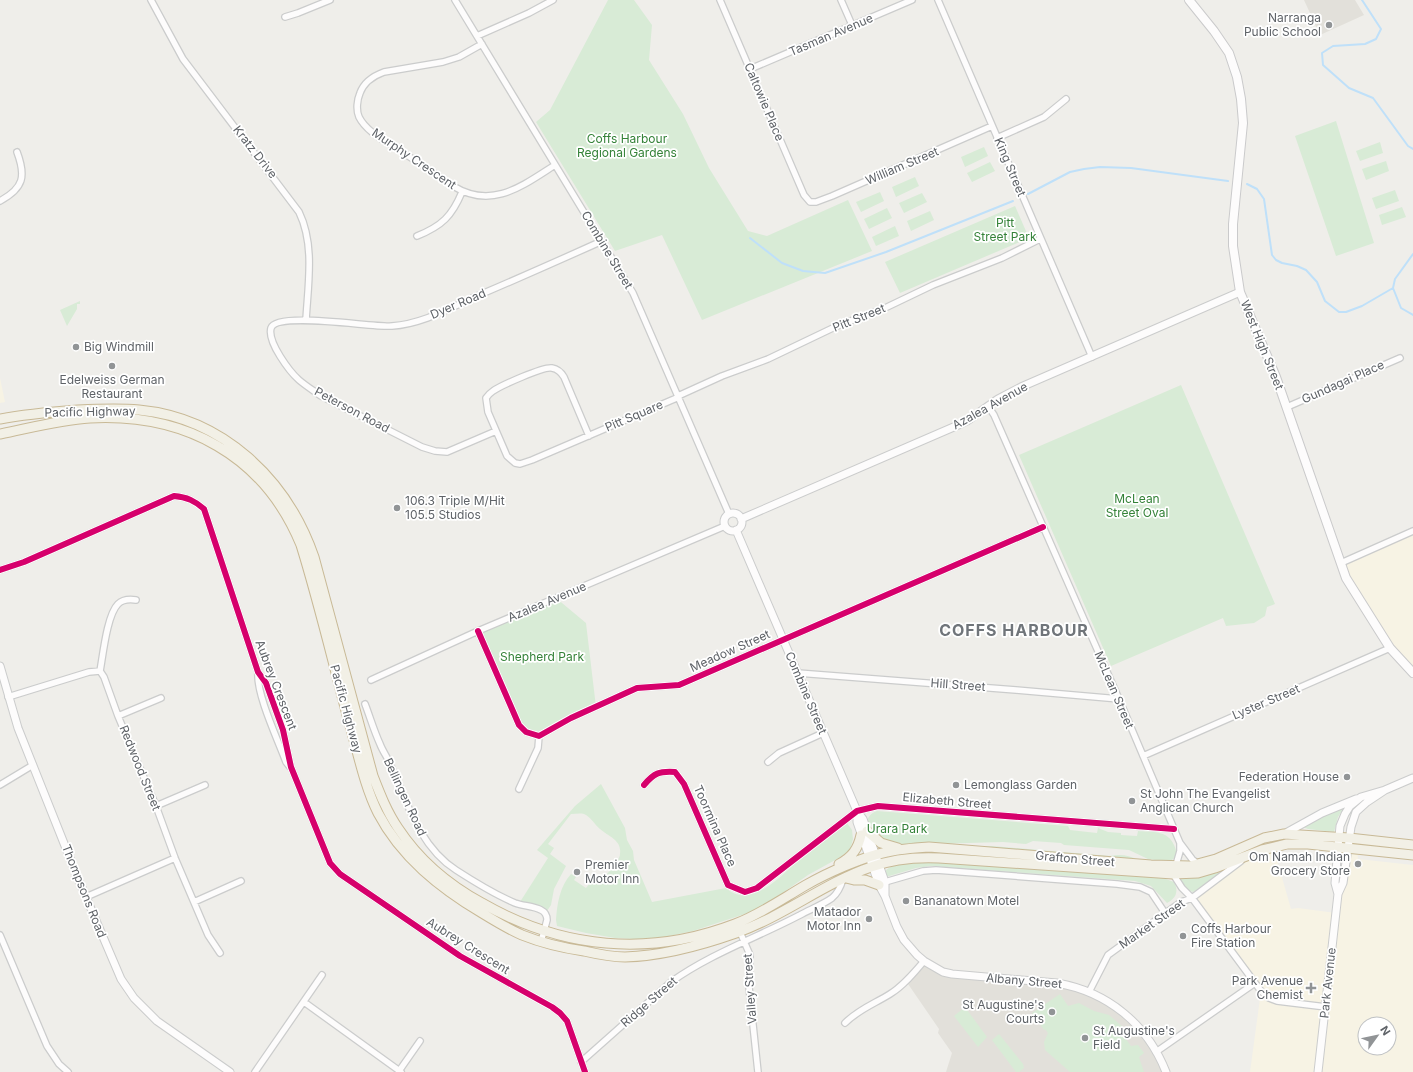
<svg xmlns="http://www.w3.org/2000/svg" width="1413" height="1072" font-family="Inter,sans-serif">
  <style>
    .commercial { fill: #f7f3e4; fill-rule: evenodd }
    .education { fill: #e2e0da }
    .green { fill: #d8ebd6 }
    .lines { fill: none; stroke-linecap: round; stroke-linejoin: round }
    .stream { stroke: #bfe0f9; stroke-width: 2 }
    .minor-casing { stroke: #cbcccc; stroke-width: 8 }
    .tertiary-casing { stroke: #cbcccc; stroke-width: 9 }
    .secondary-casing { stroke: #cacacb; stroke-width: 10 }
    .trunk-casing { stroke: #c8b996; stroke-width: 11 }
    .minor { stroke: #fdfcfc; stroke-width: 5.5 }
    .tertiary { stroke: #fdfcfc; stroke-width: 7 }
    .secondary { stroke: #fdfcfc; stroke-width: 8 }
    .trunk { stroke: #f2f0e6; stroke-width: 9 }
    .cycleway-casing { stroke: #fff; stroke-width: 8 }
    .cycleway { stroke: #d6006c; stroke-width: 6 }
    .poi-dot { fill: #919496; stroke: #fff; stroke-width: 1.5 }
    .labels { text-anchor: middle; stroke-width: 3.5; stroke-linejoin: round; paint-order: stroke }
    .poi-label { font-size: 12px; fill: #5f6368; stroke: #fff; text-anchor: start }
    .street-label { font-size: 12px; fill: #5f6368; stroke: #fff }
    .park-label { font-size: 12px; fill: #348238; stroke: #fff }
    .district-label { font-size: 16px; font-weight: bold; letter-spacing: 1px; fill: #70757a; stroke: #fff }
  </style>
  <rect width="100%" height="100%" fill="#efeeea"/>
  <path class="commercial" d="M 0,378 L 5,402 L 0,403 Z
    M 1413,531 L 1413,673 L 1390,648 L 1341,563 Z
    M 1273,846 L 1291,909 L 1298,908 L 1336,913 L 1338,847 L 1357,849 L 1358,859 L 1413,865 L 1413,1072 L 1250,1072 L 1261,991 L 1192,898 L 1249,855 ZM 1365,1024 L 1389,1024 L 1389,1048 L 1365,1048 Z"/>
  <path class="education" d="M 1304,0 L 1355,0 L 1364,15 L 1320,35 Z
    M 924,961 L 943,972 L 1010,979 L 1089,992 L 1139,1027 L 1166,1072 L 946,1072 L 952,1053 L 938,1033 L 939,1029 L 906,981 Z"/>
  <path class="green" d="M 608,0 L 634,0 L 652,25 L 649,60 L 683,114 L 709,168 L 748,231 L 767,236 L 848,200 L 872,251 L 702,320 L 662,235 L 615,251 L 536,122 L 550,110 Z
    M 1336,121 L 1374,243 L 1336,256 L 1295,136 Z
    M 1380,142 L 1383,153 L 1360,161 L 1356,151 Z
    M 984,147 L 988,156 L 965,167 L 961,157 Z
    M 1386,161 L 1389,171 L 1366,180 L 1362,169 Z
    M 990,162 L 995,171 L 972,182 L 967,173 Z
    M 915,177 L 919,186 L 896,197 L 892,187 Z
    M 1395,190 L 1399,201 L 1376,209 L 1372,198 Z
    M 880,192 L 884,201 L 861,212 L 856,202 Z
    M 922,193 L 927,202 L 904,213 L 899,203 Z
    M 1015,206 L 1029,238 L 900,293 L 885,262 Z
    M 1402,207 L 1406,217 L 1382,225 L 1379,215 Z
    M 887,208 L 892,218 L 869,229 L 864,219 Z
    M 930,211 L 934,220 L 911,231 L 907,221 Z
    M 895,226 L 899,236 L 876,246 L 872,237 Z
    M 80,301 L 80,304 L 77,304 L 77,309 L 67,326 L 60,310 Z
    M 1181,385 L 1275,604 L 1267,607 L 1265,616 L 1254,623 L 1226,626 L 1223,618 L 1111,666 L 1019,455 Z
    M 556,598 L 586,623 L 596,707 L 539,736 L 526,732 L 519,725 L 478,631 Z
    M 601,784 L 625,828 L 627,840 L 633,851 L 634,860 L 652,902 L 726,888 C 752,912 787,870 805,854 C 817,843 832,830 847,823 L 852,830 L 853,839 L 850,850 L 837,859 L 808,875 L 760,909 L 693,931 L 650,940 L 615,938 L 586,933 L 557,926 L 556,920 C 557,904 560,886 571,874 L 576,877 L 574,880 L 586,888 L 594,878 L 600,882 C 605,876 620,861 620,854 C 622,840 609,837 600,829 C 594,824 591,817 584,814 C 580,813 575,814 571,814 L 548,844 L 554,848 L 550,854 L 566,866 L 554,889 L 551,905 L 547,911 L 536,905 L 520,902 L 548,858 L 537,850 L 575,806 Z
    M 1345,806 L 1338,817 L 1334,832 L 1308,829 L 1303,827 L 1308,823 Z
    M 877,811 L 1068,826 L 1070,830 L 1097,833 L 1098,828 L 1108,832 L 1121,833 L 1121,835 L 1137,836 L 1138,831 C 1151,832 1168,830 1174,845 C 1176,849 1177,853 1176,857 L 1169,862 L 1148,859 L 1129,850 L 1064,845 L 1061,843 L 1033,841 L 1026,844 L 1003,842 L 896,845 L 874,835 L 866,822 C 869,816 871,813 877,811 Z
    M 992,846 L 1110,856 C 1120,854 1129,855 1138,860 L 975,847 Z
    M 935,861 L 1163,878 L 1174,882 C 1179,891 1176,899 1167,903 L 1151,886 L 1135,881 L 931,866 L 916,868 L 886,877 L 885,872 C 890,861 924,862 935,861 Z
    M 1219,872 L 1219,874 L 1210,882 L 1193,892 L 1188,890 L 1179,879 L 1194,878 Z
    M 1060,994 L 1068,1006 L 1079,1003 L 1094,1011 L 1109,1015 L 1123,1027 L 1120,1031 L 1131,1046 L 1138,1045 L 1144,1053 L 1139,1057 L 1144,1072 L 1070,1072 L 1045,1050 L 1044,1042 L 1048,1033 L 1045,1029 L 1044,1030 L 1032,1013 Z
    M 965,1007 L 987,1037 L 978,1047 L 954,1016 Z
    M 999,1034 L 1023,1064 L 1024,1068 L 1019,1072 L 1016,1072 L 992,1040 Z"/>
  <g class="lines">
    <path class="stream" d="M 1362,0 L 1381,29 L 1376,39 L 1365,44 L 1333,46 L 1322,53 L 1323,65 L 1349,88 L 1373,98 L 1408,146 L 1413,149
      M 1247,184 L 1257,189 L 1264,199 L 1272,255 L 1276,260 L 1282,263 L 1297,266 L 1306,270 L 1317,282 L 1325,301 L 1339,312 L 1346,312 L 1362,306 L 1393,288
      M 1028,194 L 1070,172 L 1084,169 L 1100,167 L 1131,168 L 1228,181
      M 750,238 L 782,263 L 803,271 L 825,273 L 886,252 L 1013,201
      M 1413,254 L 1395,279 L 1393,288 L 1401,308 L 1413,315"/>
    <g class="minor-casing">
      <path id="minor" d="M 151,0 L 183,59 L 299,212 C 315,245 308,284 306,320
        M 455,0 L 633,293 L 729,514
        M 720,0 L 804,195 L 810,202 L 816,202 L 832,196 L 992,126
        M 841,0 L 852,25
        M 938,0 L 1092,357
        M 285,17 L 298,13 L 330,0
        M 477,36 L 529,13 L 553,0
        M 482,44 L 459,57 L 443,62 L 384,72 C 373,76 364,82 360,93 C 357,100 356,110 359,117 C 367,133 388,142 402,152 C 419,163 436,174 453,186 C 492,210 522,186 555,165
        M 750,69 L 912,0
        M 997,138 L 1044,117 L 1066,99
        M 0,201 C 24,188 26,176 17,152
        M 417,236 C 442,226 452,216 462,192
        M 678,396 L 722,376 L 768,359 L 837,326 L 885,308 L 933,285 L 1002,258 L 1040,239
        M 988,406 L 994,415 L 1119,699 L 1180,843 L 1192,859 L 1198,864
        M 1287,407 L 1400,358
        M 496,431 L 447,452 L 435,451 L 422,447 L 321,396 C 314,391 306,386 299,380 C 290,372 267,342 271,328 C 277,311 375,328 392,326 C 422,324 450,308 477,296 C 519,278 560,260 602,241
        M 589,436 L 564,377 C 561,372 558,369 552,368 C 544,366 500,386 493,391 C 490,393 488,395 486,398 L 488,412 L 507,456 L 515,463 L 520,464 L 532,460 L 679,397
        M 1341,563 L 1413,531
        M 0,570 L 24,562 L 174,496 C 187,497 195,501 204,509 L 258,672 L 266,683 L 283,730 L 291,767 L 330,863 L 340,874 L 460,956 L 552,1007 L 560,1013 L 567,1021 L 585,1072
        M 478,631 L 519,725 L 526,732 L 539,736 L 571,718 L 637,688 L 679,685 L 1043,527
        M 100,671 L 104,677 L 118,716 L 156,806 L 175,858 L 208,935 L 220,953
        M 100,671 C 103,655 107,615 118,604 C 123,599 129,599 136,600
        M 258,672 C 256,694 278,740 286,762 L 290,767
        M 798,673 L 1016,690 L 1119,699
        M 371,680 L 478,631 L 725,526
        M 8,697 L 89,672 L 100,671
        M 365,704 C 370,717 374,731 380,744 C 383,752 388,758 391,766 C 407,803 420,847 456,870 C 473,881 496,895 515,903 C 523,906 534,906 541,910 C 545,912 547,916 547,920 L 541,942
        M 118,716 L 161,698
        M 1143,756 L 1390,648
        M 768,762 L 779,753 L 823,733
        M 0,785 L 33,765
        M 644,785 C 654,773 659,771 675,772 L 684,784 L 728,885 L 745,892 L 757,888 L 857,811 L 878,806 L 1174,829
        M 519,789 L 538,748 L 539,736
        M 156,806 L 205,785
        M 1176,865 L 1180,851 L 1180,843
        M 1173,874 L 1182,888 L 1192,898 L 1261,991 L 1269,998 L 1277,1001 L 1326,1007
        M 885,882 L 923,871 L 936,870 L 1117,884 L 1140,887 L 1151,892 L 1165,913
        M 86,897 L 175,858
        M 194,902 L 241,881
        M 740,932 L 750,955 L 749,987 L 758,1072
        M 0,935 L 47,1046 L 59,1064 L 68,1072
        M 1089,992 L 1108,955 L 1181,902 L 1192,898 L 1241,861
        M 304,1002 L 401,1072
        M 845,1023 C 859,1009 874,1004 890,994 C 903,986 914,973 924,961
        M 1156,1052 L 1255,983
        M 581,1062 L 671,982 C 710,954 758,937 800,915 C 809,910 824,904 832,898 C 838,893 841,886 843,879
        M 399,1071 L 420,1041
        M 255,1072 L 322,975"/>
    </g>
    <g class="tertiary-casing">
      <path id="tertiary" d="M724 522a9 9 0 1 1 18 0a9 9 0 1 1-18 0Z
        M 741,519 L 956,426 L 967,421 L 998,399 L 1021,387 L 1240,292
        M 736,530 L 857,811 L 863,819 L 885,882 L 885,896
        M 0,666 L 18,728 L 77,876 L 121,979 L 134,998 L 157,1021 L 230,1072
        M 857,811 L 857,822 L 879,885 L 885,896 L 897,927 L 904,940 L 917,955 L 924,961 L 943,972 L 952,974 L 1057,983 C 1108,992 1147,1024 1166,1072
        M 1284,834 L 1322,813 L 1356,799
        M 1338,894 L 1343,883 L 1351,827 L 1356,812 L 1367,802 L 1385,790 L 1413,778
        M 1318,1072 L 1338,894 L 1335,883 L 1338,847 L 1340,826 L 1345,814 L 1350,806 L 1361,797 L 1385,790"/>
    </g>
    <g class="secondary-casing">
      <path id="secondary" d="M 1189,0 L 1214,31 L 1229,53 L 1237,77 L 1241,99 L 1243,123 L 1233,224 L 1233,246 L 1240,292 L 1276,377 L 1346,578 L 1390,648 L 1413,673"/>
    </g>
    <g class="trunk-casing">
      <path id="trunk" d="M 0,419 C 26,414 52,412 78,410 C 98,409 119,408 139,410 C 223,418 287,479 314,557 L 373,776 C 380,794 387,812 398,828 C 419,860 449,885 482,903 C 562,949 649,957 735,924 C 761,914 782,899 806,885 C 827,873 862,857 887,852 C 900,849 914,848 929,847 L 1151,865 L 1190,866 L 1216,859 L 1264,838 L 1284,834 L 1349,838 L 1413,845
        M 0,434 C 30,428 59,420 90,418 C 185,413 264,455 301,545 C 319,603 333,663 349,722 C 358,752 364,785 378,813 C 401,857 440,888 482,913 C 495,921 508,929 522,935 C 542,943 563,948 584,951 C 597,954 611,957 625,957 C 662,956 702,945 736,933 C 784,916 824,883 871,867 C 893,859 916,857 939,858 L 1173,874 L 1198,873 L 1215,868 L 1262,850 L 1287,844 L 1308,844 L 1413,855
        M 867,831 L 881,843 L 898,848
        M 839,864 C 852,857 858,849 861,835
        M 846,878 L 854,880 L 865,880 L 879,885"/>
    </g>
    <use href="#minor" class="minor"/>
    <use href="#tertiary" class="tertiary"/>
    <use href="#secondary" class="secondary"/>
    <use href="#trunk" class="trunk"/>
    <g class="cycleway-casing">
      <path id="cycleway" d="M 0,570 L 24,562 L 174,496 C 187,497 195,501 204,509 L 258,672 L 266,683 L 283,730 L 291,767 L 330,863 L 340,874 L 460,956 L 552,1007 L 560,1013 L 567,1021 L 585,1072
        M 478,631 L 519,725 L 526,732 L 539,736 L 571,718 L 637,688 L 679,685 L 1043,527
        M 644,785 C 654,773 659,771 675,772 L 684,784 L 728,885 L 745,892 L 757,888 L 857,811 L 878,806 L 1174,829"/>
    </g>
    <use href="#cycleway" class="cycleway"/>
  </g>
  <g class="poi-dot">
    <circle cx="1329" cy="25" r="4"/>
    <circle cx="76" cy="347" r="4"/>
    <circle cx="112" cy="366" r="4"/>
    <circle cx="397" cy="508" r="4"/>
    <circle cx="1347" cy="777" r="4"/>
    <circle cx="956" cy="785" r="4"/>
    <circle cx="1132" cy="801" r="4"/>
    <circle cx="1358" cy="864" r="4"/>
    <circle cx="577" cy="872" r="4"/>
    <circle cx="906" cy="901" r="4"/>
    <circle cx="869" cy="919" r="4"/>
    <circle cx="1183" cy="936" r="4"/>
    <path d="M1309 982h4v4h4v4h-4v4h-4v-4h-4v-4h4z"/>
    <circle cx="1052" cy="1012" r="4"/>
    <circle cx="1085" cy="1038" r="4"/>
  </g>
  <g class="labels">
    <g class="poi-label">
      <text x="1321" y="22" text-anchor="end">Narranga<tspan x="1321" dy="14">Public School</tspan></text>
      <text x="84" y="351">Big Windmill</text>
      <text x="112" y="384" text-anchor="middle">Edelweiss German<tspan x="112" dy="14">Restaurant</tspan></text>
      <text x="405" y="505">106.3 Triple M/Hit<tspan x="405" dy="14">105.5 Studios</tspan></text>
      <text x="1339" y="781" text-anchor="end">Federation House</text>
      <text x="964" y="789">Lemonglass Garden</text>
      <text x="1140" y="798">St John The Evangelist<tspan x="1140" dy="14">Anglican Church</tspan></text>
      <text x="1350" y="861" text-anchor="end">Om Namah Indian<tspan x="1350" dy="14">Grocery Store</tspan></text>
      <text x="585" y="869">Premier<tspan x="585" dy="14">Motor Inn</tspan></text>
      <text x="914" y="905">Bananatown Motel</text>
      <text x="861" y="916" text-anchor="end">Matador<tspan x="861" dy="14">Motor Inn</tspan></text>
      <text x="1191" y="933">Coffs Harbour<tspan x="1191" dy="14">Fire Station</tspan></text>
      <text x="1303" y="985" text-anchor="end">Park Avenue<tspan x="1303" dy="14">Chemist</tspan></text>
      <text x="1044" y="1009" text-anchor="end">St Augustine's<tspan x="1044" dy="14">Courts</tspan></text>
      <text x="1093" y="1035">St Augustine's<tspan x="1093" dy="14">Field</tspan></text>
    </g>
    <g class="street-label">
      <text transform="translate(831 35) rotate(-23)" y="4">Tasman Avenue</text>
      <text transform="translate(764 102) rotate(67)" y="4">Caltowie Place</text>
      <text transform="translate(255 152) rotate(52)" y="4">Kratz Drive</text>
      <text transform="translate(414 159) rotate(34)" y="4">Murphy Crescent</text>
      <text transform="translate(902 166) rotate(-23)" y="4">William Street</text>
      <text transform="translate(1010 167) rotate(67)" y="4">King Street</text>
      <text transform="translate(607 250) rotate(59)" y="4">Combine Street</text>
      <text transform="translate(458 304) rotate(-23)" y="4">Dyer Road</text>
      <text transform="translate(859 318) rotate(-22)" y="4">Pitt Street</text>
      <text transform="translate(1262 345) rotate(68)" y="4">West High Street</text>
      <text transform="translate(1343 382) rotate(-24)" y="4">Gundagai Place</text>
      <text transform="translate(990 406) rotate(-29)" y="4">Azalea Avenue</text>
      <text transform="translate(352 410) rotate(28)" y="4">Peterson Road</text>
      <text transform="translate(90 412) rotate(-1)" y="4">Pacific Highway</text>
      <text transform="translate(634 416) rotate(-23)" y="4">Pitt Square</text>
      <text transform="translate(547 602) rotate(-23)" y="4">Azalea Avenue</text>
      <text transform="translate(730 651) rotate(-24)" y="4">Meadow Street</text>
      <text transform="translate(276 685) rotate(69)" y="4">Aubrey Crescent</text>
      <text transform="translate(958 685) rotate(4)" y="4">Hill Street</text>
      <text transform="translate(1114 690) rotate(67)" y="4">McLean Street</text>
      <text transform="translate(806 693) rotate(67)" y="4">Combine Street</text>
      <text transform="translate(1266 702) rotate(-23)" y="4">Lyster Street</text>
      <text transform="translate(346 709) rotate(75)" y="4">Pacific Highway</text>
      <text transform="translate(140 768) rotate(68)" y="4">Redwood Street</text>
      <text transform="translate(405 797) rotate(65)" y="4">Bellingen Road</text>
      <text transform="translate(947 801) rotate(5)" y="4">Elizabeth Street</text>
      <text transform="translate(715 826) rotate(66)" y="4">Toormina Place</text>
      <text transform="translate(1075 859) rotate(5)" y="4">Grafton Street</text>
      <text transform="translate(84 891) rotate(68)" y="4">Thompsons Road</text>
      <text transform="translate(1152 924) rotate(-35)" y="4">Market Street</text>
      <text transform="translate(468 946) rotate(32)" y="4">Aubrey Crescent</text>
      <text transform="translate(1024 981) rotate(5)" y="4">Albany Street</text>
      <text transform="translate(1328 983) rotate(-84)" y="4">Park Avenue</text>
      <text transform="translate(750 989) rotate(-94)" y="4">Valley Street</text>
      <text transform="translate(649 1002) rotate(-41)" y="4">Ridge Street</text>
    </g>
    <g class="park-label">
      <text x="627" y="143">Coffs Harbour<tspan x="627" dy="14">Regional Gardens</tspan></text>
      <text x="1005" y="227">Pitt<tspan x="1005" dy="14">Street Park</tspan></text>
      <text x="1137" y="503">McLean<tspan x="1137" dy="14">Street Oval</tspan></text>
      <text x="542" y="661">Shepherd Park</text>
      <text x="897" y="833">Urara Park</text>
    </g>
    <g class="district-label">
      <text x="1014" y="636">COFFS HARBOUR</text>
    </g>
  </g>
  <g transform="translate(1377 1036) rotate(57)"><circle r="19" fill="#ffffff" stroke="#bfc1c3"/>
  <path d="M0-3L7 15L0 10L-7 15Z" fill="#919496"/>
  <text y="-6" font-size="11" font-weight="bold" text-anchor="middle" fill="#5f6368">N</text>
  </g>
</svg>
